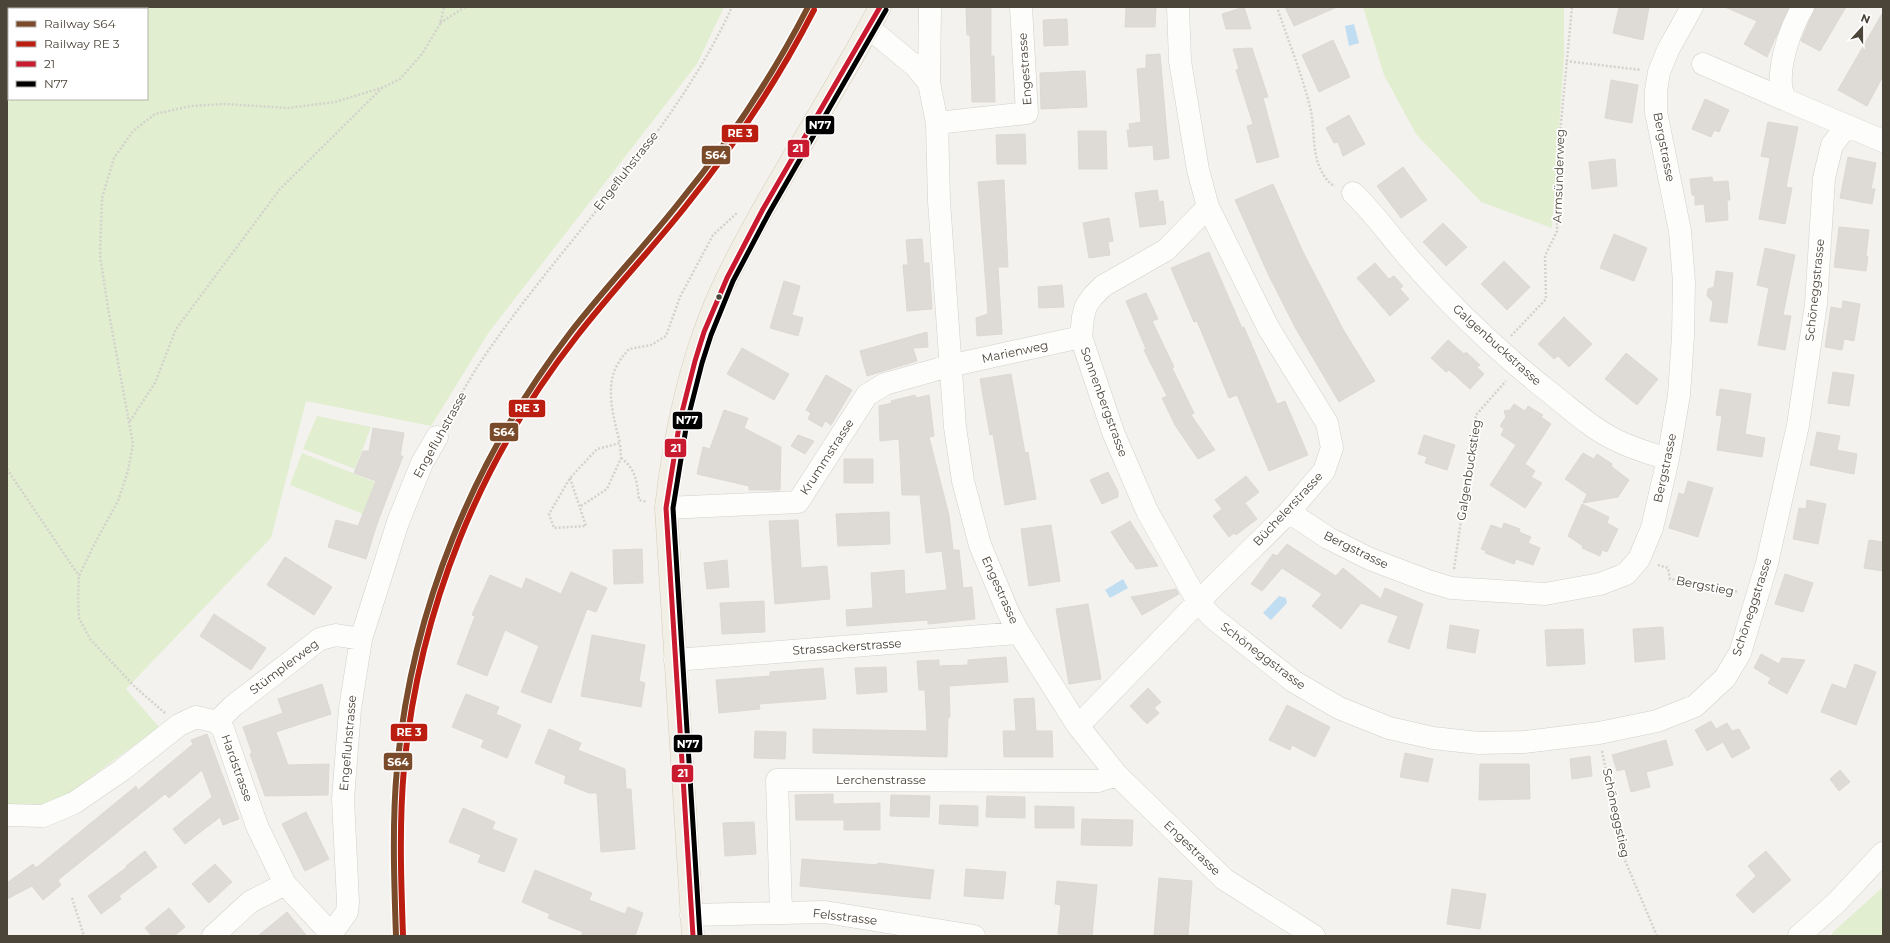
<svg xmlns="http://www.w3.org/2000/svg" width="1890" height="943" font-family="Montserrat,sans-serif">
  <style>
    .green { fill: #e1eecf; fill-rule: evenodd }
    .water { fill: #c0ddf1 }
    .building { fill: #dedbd6; stroke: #dcd9d4 }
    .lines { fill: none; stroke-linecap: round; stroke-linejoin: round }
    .minor-casing { stroke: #d2d0cb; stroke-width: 23 }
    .major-casing { stroke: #d6cebb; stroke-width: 23 }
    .path { stroke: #d3d2cc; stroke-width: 2.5; stroke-dasharray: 2 2; stroke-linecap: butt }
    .minor { stroke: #fdfdfc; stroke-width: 22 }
    .major { stroke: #f2efe6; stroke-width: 22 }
    .bus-1-casing { stroke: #fff; stroke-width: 8 }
    .bus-2-casing { stroke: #fff; stroke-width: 8 }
    .bus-1 { stroke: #ca1a30; stroke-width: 5 }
    .bus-2 { stroke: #000; stroke-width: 5 }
    .rail-1-casing { stroke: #fff; stroke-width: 9 }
    .rail-2-casing { stroke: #fff; stroke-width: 9 }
    .rail-1 { stroke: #7a4b2a; stroke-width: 6 }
    .rail-2 { stroke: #bb1e10; stroke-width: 6 }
    .bus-dot { fill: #4b4439; stroke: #fff; stroke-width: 1.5 }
    .labels { text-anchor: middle; stroke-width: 3.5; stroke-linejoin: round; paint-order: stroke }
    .street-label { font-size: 12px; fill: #4b4439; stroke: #fff }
    .line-badge { stroke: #fff; stroke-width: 1.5 }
    .badge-label { font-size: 11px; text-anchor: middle; font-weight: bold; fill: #fff }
  </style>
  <rect width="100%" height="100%" fill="#f4f2ee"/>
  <path class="green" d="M 7,7 L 724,7 L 697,64 L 489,332 L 431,426 L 306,401 L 271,538 L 126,689 L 159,727 L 49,808 L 7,817 ZM 9,9 L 147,9 L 147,99 L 9,99 Z
    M 1363,7 L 1564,7 L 1564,57 L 1552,228 L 1481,202 L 1416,134 L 1384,75 Z
    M 317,416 L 371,427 L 355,469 L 303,449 Z
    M 302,453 L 375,482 L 363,514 L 290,485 Z
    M 1883,887 L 1883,936 L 1831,936 L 1833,932 Z"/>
  <path class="water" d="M 1354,24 L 1359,43 L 1349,46 L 1345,26 Z
    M 1123,579 L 1128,588 L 1110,598 L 1105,590 Z
    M 1279,596 L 1286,598 L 1287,603 L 1271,620 L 1263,613 Z"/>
  <path class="building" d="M 966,7 L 991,7 L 991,56 L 994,56 L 995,102 L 972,102 L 970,35 L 967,35 Z
    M 1126,7 L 1156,7 L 1155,27 L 1125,27 Z
    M 1244,7 L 1251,29 L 1226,29 L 1222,14 Z
    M 1285,7 L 1337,7 L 1294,26 Z
    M 1619,7 L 1649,7 L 1643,40 L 1613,33 Z
    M 1725,7 L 1789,7 L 1767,57 L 1744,44 L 1757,21 Z
    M 1815,7 L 1846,7 L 1820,51 L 1801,41 Z
    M 1883,12 L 1883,76 L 1867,106 L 1838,90 Z
    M 1067,19 L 1068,45 L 1044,46 L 1043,20 Z
    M 1333,40 L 1350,77 L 1319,92 L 1302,55 Z
    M 1252,48 L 1268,97 L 1263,98 L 1279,157 L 1257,163 L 1247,126 L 1253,124 L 1236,70 L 1239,69 L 1233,49 Z
    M 1160,54 L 1169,158 L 1154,160 L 1153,145 L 1129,147 L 1127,130 L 1130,130 L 1129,124 L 1141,122 L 1137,69 L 1146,68 L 1146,55 Z
    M 1085,71 L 1087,107 L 1041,109 L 1040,73 Z
    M 1611,80 L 1638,85 L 1632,123 L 1605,118 Z
    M 1705,99 L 1729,110 L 1719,132 L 1714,130 L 1711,137 L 1692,129 Z
    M 1349,115 L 1365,144 L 1343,156 L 1338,142 L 1334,143 L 1326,128 Z
    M 1768,122 L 1798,127 L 1786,187 L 1792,188 L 1785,224 L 1759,219 L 1770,158 L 1761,156 Z
    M 1078,131 L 1106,131 L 1107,169 L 1079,169 Z
    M 1025,134 L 1026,164 L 997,164 L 996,135 Z
    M 1848,157 L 1876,163 L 1871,189 L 1875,189 L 1872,204 L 1840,198 Z
    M 1615,159 L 1617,186 L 1592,189 L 1589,162 Z
    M 1403,167 L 1427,200 L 1401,218 L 1377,186 Z
    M 1712,177 L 1713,182 L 1728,181 L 1730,200 L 1727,200 L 1728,220 L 1706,222 L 1704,204 L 1695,205 L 1695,196 L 1692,195 L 1690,179 Z
    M 1004,180 L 1008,267 L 998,267 L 1002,334 L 977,336 L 976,318 L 988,314 L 978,182 Z
    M 1273,184 L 1302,250 L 1344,331 L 1375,381 L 1339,402 L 1296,329 L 1269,276 L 1235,200 Z
    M 1157,190 L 1159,202 L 1163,201 L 1166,224 L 1140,227 L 1135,193 Z
    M 1109,218 L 1113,241 L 1108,242 L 1110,255 L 1089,258 L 1083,223 Z
    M 1443,223 L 1467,247 L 1446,266 L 1423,242 Z
    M 1839,227 L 1869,230 L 1866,256 L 1868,257 L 1866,271 L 1834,267 Z
    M 1614,234 L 1647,248 L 1634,281 L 1600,268 Z
    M 922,239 L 924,263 L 929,263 L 932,309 L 907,311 L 903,265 L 908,265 L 906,240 Z
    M 1765,248 L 1795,255 L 1783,315 L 1791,316 L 1785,350 L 1758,345 L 1769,288 L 1757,285 Z
    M 1209,252 L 1242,328 L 1244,327 L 1277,404 L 1285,401 L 1308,455 L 1269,471 L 1237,395 L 1229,398 L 1197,321 L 1194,322 L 1171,268 Z
    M 1504,261 L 1530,287 L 1507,310 L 1481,284 Z
    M 1375,263 L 1389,279 L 1394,276 L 1403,286 L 1400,289 L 1409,299 L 1390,316 L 1357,278 Z
    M 1716,271 L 1733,273 L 1727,323 L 1710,321 L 1713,302 L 1707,296 L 1708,289 L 1714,287 Z
    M 784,281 L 800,286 L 792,315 L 803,318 L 798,336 L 770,328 Z
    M 1062,285 L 1064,307 L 1039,308 L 1038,287 Z
    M 1146,293 L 1158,319 L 1152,321 L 1174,367 L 1172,368 L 1194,413 L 1191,415 L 1215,450 L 1198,459 L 1175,425 L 1162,398 L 1167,396 L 1144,350 L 1146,349 L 1126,301 Z
    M 1843,301 L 1860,304 L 1854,341 L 1844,339 L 1842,350 L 1825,347 L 1831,307 L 1842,309 Z
    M 1564,317 L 1592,344 L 1569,367 L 1558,356 L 1554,359 L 1538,344 Z
    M 927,332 L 928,347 L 913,348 L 917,361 L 867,376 L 860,351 Z
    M 1448,340 L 1464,354 L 1466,352 L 1480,365 L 1477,367 L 1484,374 L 1470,389 L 1449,370 L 1446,372 L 1431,358 Z
    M 742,348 L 789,374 L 774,400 L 727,374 Z
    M 1626,353 L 1658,379 L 1637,405 L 1605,379 Z
    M 1833,372 L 1854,375 L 1849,406 L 1828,403 Z
    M 1011,374 L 1025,453 L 1028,452 L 1036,499 L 1005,505 L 993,434 L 990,435 L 980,379 Z
    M 826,375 L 852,390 L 831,425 L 825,421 L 822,427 L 808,419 L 811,413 L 806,410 Z
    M 1720,389 L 1751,394 L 1745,434 L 1765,438 L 1762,457 L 1717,450 L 1722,416 L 1716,415 Z
    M 915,395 L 916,398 L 929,395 L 934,436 L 929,437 L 949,515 L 953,550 L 959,550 L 963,588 L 972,587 L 975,619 L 928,624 L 928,620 L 847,626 L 846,610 L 873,608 L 871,573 L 904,570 L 905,594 L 947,590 L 942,551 L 926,553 L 920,495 L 902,495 L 899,439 L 880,441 L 879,406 L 892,403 L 891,401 Z
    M 1514,404 L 1525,411 L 1528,406 L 1543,415 L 1541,417 L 1551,424 L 1525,464 L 1535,471 L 1531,477 L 1542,483 L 1525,508 L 1490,485 L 1516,445 L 1501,435 L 1504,429 L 1500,426 L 1506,417 L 1504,411 L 1510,410 Z
    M 724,410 L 748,418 L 744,428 L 781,447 L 780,490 L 749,490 L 749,486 L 697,474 L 703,447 L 710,449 Z
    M 373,428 L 404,433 L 400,456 L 403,456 L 377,524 L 366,559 L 328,547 L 336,520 L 358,526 L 376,481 L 354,473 L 363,451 L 369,451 Z
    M 1817,432 L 1840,436 L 1837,450 L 1857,454 L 1854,474 L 1810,465 Z
    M 798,435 L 814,441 L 805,454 L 791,446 Z
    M 1424,435 L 1455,445 L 1447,470 L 1425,463 L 1427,457 L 1418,454 Z
    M 1583,453 L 1594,459 L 1597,454 L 1612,464 L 1611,466 L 1629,480 L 1618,497 L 1583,503 L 1587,494 L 1565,479 Z
    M 844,459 L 873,459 L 873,483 L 844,483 Z
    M 1108,472 L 1118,491 L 1118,497 L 1102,504 L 1090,480 Z
    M 1246,476 L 1259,492 L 1245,503 L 1257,519 L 1236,535 L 1234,533 L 1229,537 L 1213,516 L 1222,509 L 1215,500 Z
    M 1688,481 L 1713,488 L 1698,537 L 1669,528 L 1679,493 L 1684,495 Z
    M 1807,500 L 1826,504 L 1818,544 L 1793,539 L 1799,508 L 1806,509 Z
    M 1582,504 L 1609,517 L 1607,523 L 1618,529 L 1607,552 L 1602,550 L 1600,556 L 1582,548 L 1583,546 L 1568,536 Z
    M 889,512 L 890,544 L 838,546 L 836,514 Z
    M 798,520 L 801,568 L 827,566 L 830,599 L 775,604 L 769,521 Z
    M 1130,521 L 1158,566 L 1136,569 L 1132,562 L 1131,563 L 1111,532 Z
    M 1504,523 L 1520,529 L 1519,532 L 1531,537 L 1528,543 L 1540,548 L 1533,565 L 1516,559 L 1514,564 L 1485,553 L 1486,551 L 1481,549 L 1491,525 L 1502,529 Z
    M 1051,525 L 1060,581 L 1029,586 L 1021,529 Z
    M 1869,540 L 1883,542 L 1883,571 L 1864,568 Z
    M 1287,544 L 1336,576 L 1343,568 L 1381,599 L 1385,588 L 1423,604 L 1409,649 L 1388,642 L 1398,616 L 1361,603 L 1341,629 L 1312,606 L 1322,594 L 1282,568 L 1262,591 L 1251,584 L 1273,554 L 1277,556 Z
    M 642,549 L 643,583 L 614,584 L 613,550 Z
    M 285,557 L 332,587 L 314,615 L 267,585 Z
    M 727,560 L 729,587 L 707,589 L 704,563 Z
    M 571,572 L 607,588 L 596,612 L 587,609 L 551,703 L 521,692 L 539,646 L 505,630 L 487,676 L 457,664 L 475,616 L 472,615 L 490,575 L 522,589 L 526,578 L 561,594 Z
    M 1785,574 L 1813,583 L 1803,612 L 1775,604 Z
    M 1176,589 L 1179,594 L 1142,615 L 1131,597 Z
    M 764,601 L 765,632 L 722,634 L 720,603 Z
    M 1088,604 L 1101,679 L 1069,684 L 1056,609 Z
    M 214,614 L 266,648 L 251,670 L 200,636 Z
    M 1450,625 L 1479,630 L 1475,653 L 1447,648 Z
    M 1663,627 L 1665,659 L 1635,662 L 1633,629 Z
    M 1583,629 L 1585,664 L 1547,666 L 1545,630 Z
    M 592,635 L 645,645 L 639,681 L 645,683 L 641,707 L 581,696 Z
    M 1761,654 L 1779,664 L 1782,658 L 1805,660 L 1787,694 L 1768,683 L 1771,678 L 1754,668 Z
    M 1006,657 L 1008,682 L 949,686 L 950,717 L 948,718 L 947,757 L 813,753 L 813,729 L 927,731 L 925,690 L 919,690 L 917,661 L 939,660 L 939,666 L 968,665 L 968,660 Z
    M 1855,664 L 1876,672 L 1856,725 L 1821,712 L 1832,684 L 1846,689 Z
    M 886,667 L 887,692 L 857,694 L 855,668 Z
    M 823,668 L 826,699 L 759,704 L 760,709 L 719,713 L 716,680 L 770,676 L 770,672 Z
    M 322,684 L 331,714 L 276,732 L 288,765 L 329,764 L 328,795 L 265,796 L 250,754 L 252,753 L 243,727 L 283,713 L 278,699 Z
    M 1148,688 L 1161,702 L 1154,708 L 1159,713 L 1147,724 L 1130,706 Z
    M 466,694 L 499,707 L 496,714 L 521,725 L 507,758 L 481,747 L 484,740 L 452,727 Z
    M 1034,698 L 1036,731 L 1052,731 L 1053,757 L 1004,757 L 1003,731 L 1016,731 L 1014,699 Z
    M 1287,705 L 1330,727 L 1315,757 L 1292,745 L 1290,750 L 1269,740 Z
    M 1711,721 L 1716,729 L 1727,723 L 1732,731 L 1739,729 L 1750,748 L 1732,758 L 1723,742 L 1707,751 L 1695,730 Z
    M 549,729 L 581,743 L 578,750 L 625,769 L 626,789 L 631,789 L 635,849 L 601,852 L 597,793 L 589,793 L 564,783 L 566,776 L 535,763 Z
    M 755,731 L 786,732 L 785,759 L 754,758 Z
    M 207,734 L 239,819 L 223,825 L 220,817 L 185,844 L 173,829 L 212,797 L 202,770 L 169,798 L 165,794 L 58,880 L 61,885 L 43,900 L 32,886 L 7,899 L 7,883 L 33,864 L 36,868 L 136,786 L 138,790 L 193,744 L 191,740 Z
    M 1666,740 L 1673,765 L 1646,772 L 1650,787 L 1631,792 L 1625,769 L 1617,771 L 1612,755 Z
    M 1405,753 L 1433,759 L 1428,782 L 1400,777 Z
    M 1590,756 L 1592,776 L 1572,779 L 1570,759 Z
    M 1480,764 L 1529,764 L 1530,799 L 1479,800 Z
    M 1840,770 L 1850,782 L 1839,791 L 1830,779 Z
    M 833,794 L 833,804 L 880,803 L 880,830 L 844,830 L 844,820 L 796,820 L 795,795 Z
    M 891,795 L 930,796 L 929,817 L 890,816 Z
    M 987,796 L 1025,797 L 1025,818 L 986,817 Z
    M 940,805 L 978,806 L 978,826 L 939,824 Z
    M 1035,806 L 1074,807 L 1074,828 L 1035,828 Z
    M 463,808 L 495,822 L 492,829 L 517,839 L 504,872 L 478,862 L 481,855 L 449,842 Z
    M 306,812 L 329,859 L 305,871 L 282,824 Z
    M 1082,819 L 1133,820 L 1132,846 L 1081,845 Z
    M 754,822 L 756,854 L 725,856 L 723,823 Z
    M 145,851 L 157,867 L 119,896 L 121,899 L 101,914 L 88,896 L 127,867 L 126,866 Z
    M 1766,851 L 1791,880 L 1753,913 L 1736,895 L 1756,876 L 1748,866 Z
    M 802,859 L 877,865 L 878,863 L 934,870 L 930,899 L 800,886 Z
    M 215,864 L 232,882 L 209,903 L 192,884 Z
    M 966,869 L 1006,872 L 1003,899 L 964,896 Z
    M 535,870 L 592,893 L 589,900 L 625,914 L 628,907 L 643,913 L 635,936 L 581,936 L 583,932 L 548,918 L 550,914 L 522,902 Z
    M 1159,878 L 1192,881 L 1188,936 L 1154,936 Z
    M 1057,881 L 1097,885 L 1092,936 L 1063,936 L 1063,934 L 1058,934 L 1061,905 L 1055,904 Z
    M 1452,889 L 1486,894 L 1480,929 L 1447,924 Z
    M 169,908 L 185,927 L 174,936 L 152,936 L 145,928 Z
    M 287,912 L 307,936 L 258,936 Z"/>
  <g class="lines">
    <g class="minor-casing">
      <path id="minor" d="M 1803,7 C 1791,27 1779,61 1781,85 C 1781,90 1784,96 1786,100 L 1883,141
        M 869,28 L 915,66 L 929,83 L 937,123 L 939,201 L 955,427 L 963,481 L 980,545 L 1008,612 L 1019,633 L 1078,726 L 1117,775 L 1224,879 L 1314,936
        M 1703,64 L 1786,100
        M 929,83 L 930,7
        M 937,123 L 1027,113 L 1021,7
        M 1353,193 C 1375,214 1389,235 1409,258 C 1452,308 1501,354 1553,395 C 1572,410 1590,427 1612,438 C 1630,448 1649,453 1668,459
        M 1208,207 L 1166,250 L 1103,286 L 1093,296 L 1086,306 L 1083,317 L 1081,337 L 1113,432 L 1147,511 L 1198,602 L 1213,618 L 1293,681 L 1339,708 L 1389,728 L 1433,738 L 1479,743 L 1524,742 L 1599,733 L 1657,721 L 1695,706 L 1725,678 L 1740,653 L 1767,563 L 1798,425 L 1816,304 L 1824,178 L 1832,145 L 1846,127
        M 666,508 L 798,502 L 867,395 L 885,384 L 949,366 L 1081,337
        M 1289,512 L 1328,538 L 1370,559 L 1428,581 L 1451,588 L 1545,594 L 1600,584 L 1626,574 L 1639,559 L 1652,528 L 1668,459 L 1679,395 L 1683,336 L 1684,282 L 1680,231 L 1656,112 L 1656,91 L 1659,72 L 1668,50 L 1692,7
        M 675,660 L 1019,633
        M 217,722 L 233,706 L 320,639 L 336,635 L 361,639
        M 1078,726 L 1198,602 L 1289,512 L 1324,471 L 1332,448 L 1327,423 L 1269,329 L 1208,207 L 1198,170 L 1180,61 L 1178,7
        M 7,815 L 43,816 L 74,803 L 122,770 L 179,725 L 196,717 L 217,722 L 223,729 L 257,826 L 285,884 L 333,936
        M 781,912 L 777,780 L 1098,781 L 1117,775
        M 691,915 L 825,912 L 974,936
        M 331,934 L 347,912 L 348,902 L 343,799 L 350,709 L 361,639 L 398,522 L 422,463 L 437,437
        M 213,936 L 250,902 L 285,884
        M 1799,936 L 1837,902 L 1883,853"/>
    </g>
    <g class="major-casing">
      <path id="major" d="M 693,936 L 666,508 C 674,433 693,347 727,278 C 772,185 832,99 880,7"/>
    </g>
    <path class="path" d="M 1278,10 C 1289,43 1303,77 1311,111 C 1314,127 1313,144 1317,160 C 1320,169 1326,183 1335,186
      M 440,23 L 465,7
      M 1566,61 L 1641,70
      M 1511,336 L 1546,299 L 1545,256 L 1557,231 L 1558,154 L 1572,7
      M 130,421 L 155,383 L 176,329 L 280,189 L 383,87
      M 446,421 C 459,399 471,375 486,354 C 566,237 672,137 732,7
      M 621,458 C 636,469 637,482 639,500 L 647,502
      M 7,469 L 79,576
      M 570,478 L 586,526 L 554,528 L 549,514 L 570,478 L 597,449 L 620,443 C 614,420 604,385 618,364 C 621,358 625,354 629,349 L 651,345 L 666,336 L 680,297 L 713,235 L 737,213
      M 581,506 L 607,489 L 621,458 L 620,443
      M 1658,565 L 1668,568 L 1670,579 L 1726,588 L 1738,592
      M 1454,569 L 1476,415 L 1506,381
      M 165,713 L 136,688 L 90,639 L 79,618 L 78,597 L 79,576 L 94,545 L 118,501 L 128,471 L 133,444 L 108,308 L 100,255 L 102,198 L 114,158 L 133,131 L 155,114 L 191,106 L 224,104 L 288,108 L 335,102 L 384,87 L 400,79 L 422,54 L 440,24 L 444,7
      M 1602,751 L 1624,858 L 1657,936
      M 72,898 L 84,936"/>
    <use href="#minor" class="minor"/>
    <use href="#major" class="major"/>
    <g class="bus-1-casing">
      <path id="bus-1" d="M 693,936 L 666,508 L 680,420 L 695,361 L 704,332 L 727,278 L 763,209 L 880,7"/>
    </g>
    <g class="bus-2-casing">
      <path id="bus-2" d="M 700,936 L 673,508 L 687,422 L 702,363 L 711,335 L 733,281 L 769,213 L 886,10"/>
    </g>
    <use href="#bus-1" class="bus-1"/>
    <use href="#bus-2" class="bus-2"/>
    <g class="rail-1-casing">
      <path id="rail-1" d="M 396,936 C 394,880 392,823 397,768 C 412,608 473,460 570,333 C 604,289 643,248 678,204 C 728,143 772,77 808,7"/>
    </g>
    <g class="rail-2-casing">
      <path id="rail-2" d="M 403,936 C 401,880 399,824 404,768 C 419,610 479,461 577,336 C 611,292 650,251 685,207 C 734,146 778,80 814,10"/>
    </g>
    <use href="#rail-1" class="rail-1"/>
    <use href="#rail-2" class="rail-2"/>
  </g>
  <circle class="bus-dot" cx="719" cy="297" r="3.5"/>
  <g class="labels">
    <g class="street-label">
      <text transform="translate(1025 69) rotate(-94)" y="4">Engestrasse</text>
      <text transform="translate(1664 147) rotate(79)" y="4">Bergstrasse</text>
      <text transform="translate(626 171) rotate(-52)" y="4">Engefluhstrasse</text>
      <text transform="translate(1559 176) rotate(-88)" y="4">Armsünderweg</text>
      <text transform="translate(1815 290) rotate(-84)" y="4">Schöneggstrasse</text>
      <text transform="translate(1497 345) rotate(42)" y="4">Galgenbuckstrasse</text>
      <text transform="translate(1015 352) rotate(-12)" y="4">Marienweg</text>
      <text transform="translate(1104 402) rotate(70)" y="4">Sonnenbergstrasse</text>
      <text transform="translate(440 435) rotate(-61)" y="4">Engefluhstrasse</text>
      <text transform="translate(827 457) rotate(-57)" y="4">Krummstrasse</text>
      <text transform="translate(1665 468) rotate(-78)" y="4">Bergstrasse</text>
      <text transform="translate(1469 470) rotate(-81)" y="4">Galgenbuckstieg</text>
      <text transform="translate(1288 509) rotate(-47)" y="4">Büchelerstrasse</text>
      <text transform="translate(1356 550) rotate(26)" y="4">Bergstrasse</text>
      <text transform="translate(1705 586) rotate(11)" y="4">Bergstieg</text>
      <text transform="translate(1000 590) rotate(66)" y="4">Engestrasse</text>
      <text transform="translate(1752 607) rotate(-72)" y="4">Schöneggstrasse</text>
      <text transform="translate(847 647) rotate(-4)" y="4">Strassackerstrasse</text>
      <text transform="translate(1263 656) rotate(37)" y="4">Schöneggstrasse</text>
      <text transform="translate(284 667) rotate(-37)" y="4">Stümplerweg</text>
      <text transform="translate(348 743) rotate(-85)" y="4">Engefluhstrasse</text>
      <text transform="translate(237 768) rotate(70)" y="4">Hardstrasse</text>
      <text x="881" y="784">Lerchenstrasse</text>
      <text transform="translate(1616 813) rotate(78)" y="4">Schöneggstieg</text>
      <text transform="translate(1192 848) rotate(44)" y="4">Engestrasse</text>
      <text transform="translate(845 917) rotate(7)" y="4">Felsstrasse</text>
    </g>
  </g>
  <g class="line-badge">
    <rect x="805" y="115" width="30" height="20" rx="4" fill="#000"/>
    <rect x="721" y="124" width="38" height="19" rx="4" fill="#bb1e10"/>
    <rect x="787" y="139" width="23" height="19" rx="4" fill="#ca1a30"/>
    <rect x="701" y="145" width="30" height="20" rx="4" fill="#7a4b2a"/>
    <rect x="508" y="399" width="38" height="19" rx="4" fill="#bb1e10"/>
    <rect x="672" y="411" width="31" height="19" rx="4" fill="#000"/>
    <rect x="489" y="422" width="30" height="20" rx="4" fill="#7a4b2a"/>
    <rect x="664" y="438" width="23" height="20" rx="4" fill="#ca1a30"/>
    <rect x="390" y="723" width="38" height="19" rx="4" fill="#bb1e10"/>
    <rect x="673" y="734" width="30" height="19" rx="4" fill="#000"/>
    <rect x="383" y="752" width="30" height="19" rx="4" fill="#7a4b2a"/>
    <rect x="671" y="764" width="23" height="19" rx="4" fill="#ca1a30"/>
  </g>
  <g class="badge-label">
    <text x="820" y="129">N77</text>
    <text x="740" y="137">RE 3</text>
    <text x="798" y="152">21</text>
    <text x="716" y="159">S64</text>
    <text x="527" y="412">RE 3</text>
    <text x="687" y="424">N77</text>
    <text x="504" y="436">S64</text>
    <text x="676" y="452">21</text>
    <text x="409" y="736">RE 3</text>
    <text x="688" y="748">N77</text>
    <text x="398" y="766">S64</text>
    <text x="683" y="777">21</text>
  </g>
  <rect width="1890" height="943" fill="none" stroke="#4b4439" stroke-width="16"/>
  <rect x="8" y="8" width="140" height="92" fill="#ffffff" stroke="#b7b4b0"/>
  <rect x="16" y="21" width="20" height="6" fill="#7a4b2a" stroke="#b7b4b0"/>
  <text x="44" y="28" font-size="12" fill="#4b4439">Railway S64</text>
  <rect x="16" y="41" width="20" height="6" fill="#bb1e10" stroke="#b7b4b0"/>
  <text x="44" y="48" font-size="12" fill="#4b4439">Railway RE 3</text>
  <rect x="16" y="61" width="20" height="6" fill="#ca1a30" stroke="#b7b4b0"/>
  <text x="44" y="68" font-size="12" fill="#4b4439">21</text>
  <rect x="16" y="81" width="20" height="6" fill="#000000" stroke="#b7b4b0"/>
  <text x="44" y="88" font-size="12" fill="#4b4439">N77</text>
  <g transform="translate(1862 28) rotate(21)" stroke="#ffffff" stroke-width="3" paint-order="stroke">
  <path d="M0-3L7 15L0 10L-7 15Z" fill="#4b4439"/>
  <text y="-6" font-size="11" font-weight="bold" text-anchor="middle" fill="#4b4439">N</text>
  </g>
</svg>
